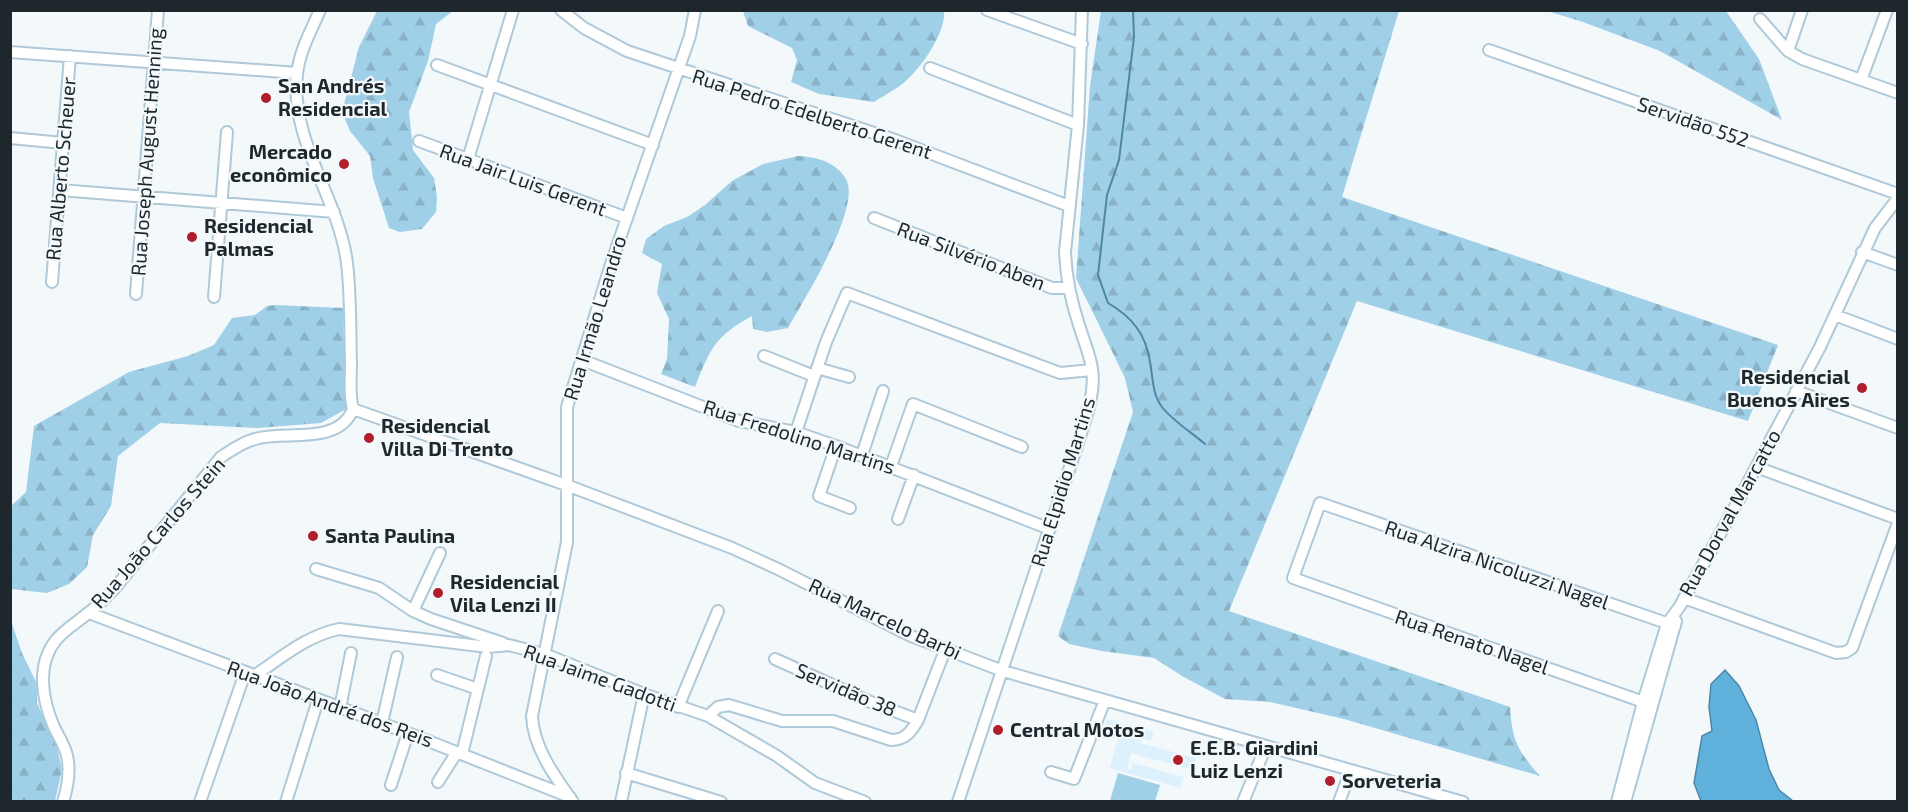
<svg xmlns="http://www.w3.org/2000/svg" width="1908" height="812" font-family="'Exo 2',sans-serif">
  <style>
    .built { fill: #dcf1fd }
    .forest { fill: url(#forest-firs) }
    .pitch { fill: #a0cfe8 }
    .water { fill: #60b1db; stroke: #4c88a6; stroke-width: 1.5 }
    .lines { fill: none; stroke-linecap: round; stroke-linejoin: round }
    .stream { stroke: #4c88a6; stroke-width: 2 }
    .minor-casing { stroke: #afc9d8; stroke-width: 14 }
    .minor { stroke: #fff; stroke-width: 10 }
    .poi-dot { fill: #b01e2b; stroke: #f3f8fb; stroke-width: 2 }
    .labels { text-anchor: middle; stroke-width: 4.5; stroke-linejoin: round; paint-order: stroke }
    .poi-label { font-size: 20px; font-weight: bold; fill: #1d272c; stroke: #f3f8fb; text-anchor: start }
    .street-label { font-size: 20px; fill: #1d272c; stroke: #f3f8fb }
  </style>
  <defs>
    <pattern id="forest-firs" width="22" height="20" patternUnits="userSpaceOnUse" patternTransform="scale(1.5)"><rect width="22" height="20" fill="#a0cfe8"/><path d="M5 1l3.5 6h-7zM16 11l3.5 6h-7z" fill="#89b2c7"/></pattern>
  </defs>
  <rect width="100%" height="100%" fill="#f3f8fb"/>
  <path class="built" d="M 1107,719 L 1154,732 L 1151,741 L 1141,738 L 1140,743 L 1196,758 L 1193,770 L 1131,753 L 1127,768 L 1131,770 L 1133,763 L 1184,777 L 1180,788 L 1110,768 L 1118,738 L 1115,737 L 1117,732 L 1104,728 Z"/>
  <path class="forest" d="M 377,11 L 453,11 L 436,24 L 428,61 L 409,112 L 413,150 L 434,178 L 437,197 L 436,212 L 422,229 L 400,232 L 389,228 L 373,178 L 370,156 L 350,131 L 342,112 L 359,47 Z
    M 944,11 C 946,31 924,63 910,77 C 901,87 886,94 874,102 L 819,94 L 791,82 L 797,60 L 792,48 L 748,26 L 743,11 Z
    M 1101,11 L 1399,11 L 1342,197 L 1778,345 L 1748,421 L 1357,301 L 1229,611 L 1510,707 C 1512,741 1518,751 1540,776 L 1344,719 L 1270,702 L 1225,699 L 1182,676 L 1154,658 L 1102,651 L 1069,644 L 1058,636 L 1133,412 L 1125,378 L 1076,278 L 1090,86 Z
    M 1547,11 L 1726,11 L 1759,59 L 1782,120 L 1660,51 L 1583,22 Z
    M 798,156 C 817,157 836,162 846,179 C 862,208 803,301 788,328 L 767,332 L 753,329 L 752,316 C 715,336 710,349 695,387 L 661,374 L 667,359 L 669,319 L 657,293 L 662,264 L 642,253 L 646,239 L 664,226 L 687,217 L 705,205 L 732,181 L 763,164 Z
    M 274,305 L 343,308 L 346,409 L 321,423 L 258,428 L 160,423 L 118,456 L 111,506 L 93,535 L 87,567 L 69,584 L 47,593 L 11,589 L 10,507 L 26,492 L 34,426 L 129,372 L 188,356 L 214,345 L 232,318 L 255,315 L 267,306 Z
    M 10,618 L 22,653 L 37,684 L 37,703 L 57,746 L 62,770 L 55,801 L 11,801 Z"/>
  <path class="pitch" d="M 1118,773 L 1160,785 L 1155,801 L 1110,801 Z"/>
  <path class="water" d="M 1725,670 L 1739,686 L 1756,720 L 1769,769 L 1779,790 L 1793,801 L 1701,801 L 1694,783 L 1702,736 L 1712,731 L 1709,707 L 1711,684 Z"/>
  <g class="lines">
    <path class="stream" d="M 1133,10 L 1134,37 L 1119,160 L 1107,195 L 1098,275 L 1108,303 C 1132,317 1146,334 1150,362 C 1153,377 1152,394 1162,407 C 1173,421 1191,432 1205,444
      M 1743,10 L 1744,11"/>
    <g class="minor-casing">
      <path id="minor" d="M 320,10 C 311,31 299,52 297,75 C 290,141 339,199 347,263 C 351,297 350,330 351,364 C 351,379 349,395 353,409
        M 561,10 L 584,28 L 627,51 L 895,140 L 1069,206
        M 987,10 L 1082,44
        M 1760,19 L 1788,51 L 1802,59 L 1898,93
        M 1489,50 L 1898,194
        M 1788,51 L 1802,10
        M 10,52 L 297,73
        M 437,65 L 653,145
        M 930,68 L 1078,125
        M 1861,80 L 1887,10
        M 10,138 L 63,143
        M 419,141 L 627,218
        M 468,159 L 513,10
        M 60,190 L 334,212
        M 874,218 L 1052,288 L 1069,288
        M 1862,252 L 1898,265
        M 52,282 L 70,56
        M 136,294 L 158,10
        M 214,297 L 227,132
        M 1835,315 L 1898,339
        M 764,356 L 814,376
        M 582,360 L 739,421 L 796,432 L 836,446 L 1050,529
        M 817,368 L 849,377
        M 1796,391 L 1898,428
        M 353,409 L 569,486 L 732,548 L 778,569 L 911,636 L 1003,671 L 1463,802
        M 796,432 L 826,342 L 847,293 L 1060,373 L 1092,370
        M 836,446 L 819,496 L 850,508
        M 862,455 L 883,391
        M 891,466 L 913,404 L 1022,447
        M 1756,467 L 1898,519
        M 898,519 L 914,475
        M 316,569 L 379,588 L 413,611 L 431,619 L 503,643
        M 1684,598 L 1836,653 L 1846,652 L 1852,648 L 1898,523
        M 413,611 L 440,553
        M 89,613 L 408,733 L 570,797
        M 775,659 L 868,701 L 918,720
        M 437,675 L 478,689
        M 254,676 C 281,658 306,636 339,629 L 488,647 L 509,645 L 544,654 L 644,694 L 708,716 L 777,756 L 815,783 L 865,802
        M 1652,705 L 1293,578 L 1320,503 L 1675,626
        M 678,707 L 718,611
        M 340,708 L 351,653
        M 708,716 L 718,707 L 729,705 L 782,721 L 833,721 L 891,740 C 905,740 911,732 918,720 L 945,650
        M 382,723 L 397,657
        M 462,754 L 486,656
        M 1051,772 L 1074,779 L 1105,700
        M 626,773 L 721,802
        M 438,782 L 457,752
        M 391,785 L 408,733
        M 63,802 C 68,786 71,768 66,752 C 63,743 58,735 54,727 C 42,699 36,665 56,640 C 65,629 78,622 88,613 C 98,606 106,597 115,588 L 221,457 C 233,449 245,441 259,438 C 288,431 339,445 353,409
        M 200,802 L 245,673
        M 286,802 L 318,700
        M 573,802 C 555,777 533,747 532,716 L 567,542 L 567,407 L 611,264 L 690,36 L 695,10
        M 621,802 L 644,694
        M 958,802 L 1077,446 C 1084,422 1096,395 1092,369 C 1090,354 1083,339 1079,325 C 1071,301 1066,277 1065,252 L 1078,125 L 1082,10
        M 1243,802 L 1266,746
        M 1339,802 L 1351,770
        M 1617,802 L 1643,702 L 1667,624 L 1680,606 L 1735,507 L 1820,347 L 1875,228 L 1898,198
        M 1625,802 L 1676,621"/>
    </g>
    <use href="#minor" class="minor"/>
  </g>
  <g class="poi-dot">
    <circle cx="266" cy="98" r="6"/>
    <circle cx="344" cy="164" r="6"/>
    <circle cx="192" cy="237" r="6"/>
    <circle cx="1862" cy="388" r="6"/>
    <circle cx="369" cy="438" r="6"/>
    <circle cx="313" cy="536" r="6"/>
    <circle cx="438" cy="593" r="6"/>
    <circle cx="998" cy="730" r="6"/>
    <circle cx="1178" cy="760" r="6"/>
    <circle cx="1330" cy="781" r="6"/>
  </g>
  <g class="labels">
    <g class="poi-label">
      <text x="278" y="93">San Andrés<tspan x="278" dy="23">Residencial</tspan></text>
      <text x="332" y="159" text-anchor="end">Mercado<tspan x="332" dy="23">econômico</tspan></text>
      <text x="204" y="233">Residencial<tspan x="204" dy="23">Palmas</tspan></text>
      <text x="1850" y="384" text-anchor="end">Residencial<tspan x="1850" dy="23">Buenos Aires</tspan></text>
      <text x="381" y="433">Residencial<tspan x="381" dy="23">Villa Di Trento</tspan></text>
      <text x="325" y="543">Santa Paulina</text>
      <text x="450" y="589">Residencial<tspan x="450" dy="23">Vila Lenzi II</tspan></text>
      <text x="1010" y="737">Central Motos</text>
      <text x="1190" y="755">E.E.B. Giardini<tspan x="1190" dy="23">Luiz Lenzi</tspan></text>
      <text x="1342" y="788">Sorveteria</text>
    </g>
    <g class="street-label">
      <text transform="translate(812 114) rotate(18)" y="7">Rua Pedro Edelberto Gerent</text>
      <text transform="translate(1693 122) rotate(19)" y="7">Servidão 552</text>
      <text transform="translate(147 152) rotate(-86)" y="7">Rua Joseph August Henning</text>
      <text transform="translate(61 169) rotate(-85)" y="7">Rua Alberto Scheuer</text>
      <text transform="translate(523 180) rotate(20)" y="7">Rua Jair Luis Gerent</text>
      <text transform="translate(971 256) rotate(21)" y="7">Rua Silvério Aben</text>
      <text transform="translate(595 318) rotate(-73)" y="7">Rua Irmão Leandro</text>
      <text transform="translate(799 437) rotate(18)" y="7">Rua Fredolino Martins</text>
      <text transform="translate(1063 482) rotate(-73)" y="7">Rua Elpidio Martins</text>
      <text transform="translate(1730 513) rotate(-61)" y="7">Rua Dorval Marcatto</text>
      <text transform="translate(158 533) rotate(-49)" y="7">Rua João Carlos Stein</text>
      <text transform="translate(1497 565) rotate(19)" y="7">Rua Alzira Nicoluzzi Nagel</text>
      <text transform="translate(885 619) rotate(25)" y="7">Rua Marcelo Barbi</text>
      <text transform="translate(1472 642) rotate(19)" y="7">Rua Renato Nagel</text>
      <text transform="translate(600 678) rotate(20)" y="7">Rua Jaime Gadotti</text>
      <text transform="translate(846 690) rotate(23)" y="7">Servidão 38</text>
      <text transform="translate(330 704) rotate(20)" y="7">Rua João André dos Reis</text>
    </g>
  </g>
  <rect width="1908" height="812" fill="none" stroke="#1d272c" stroke-width="24"/>
</svg>
